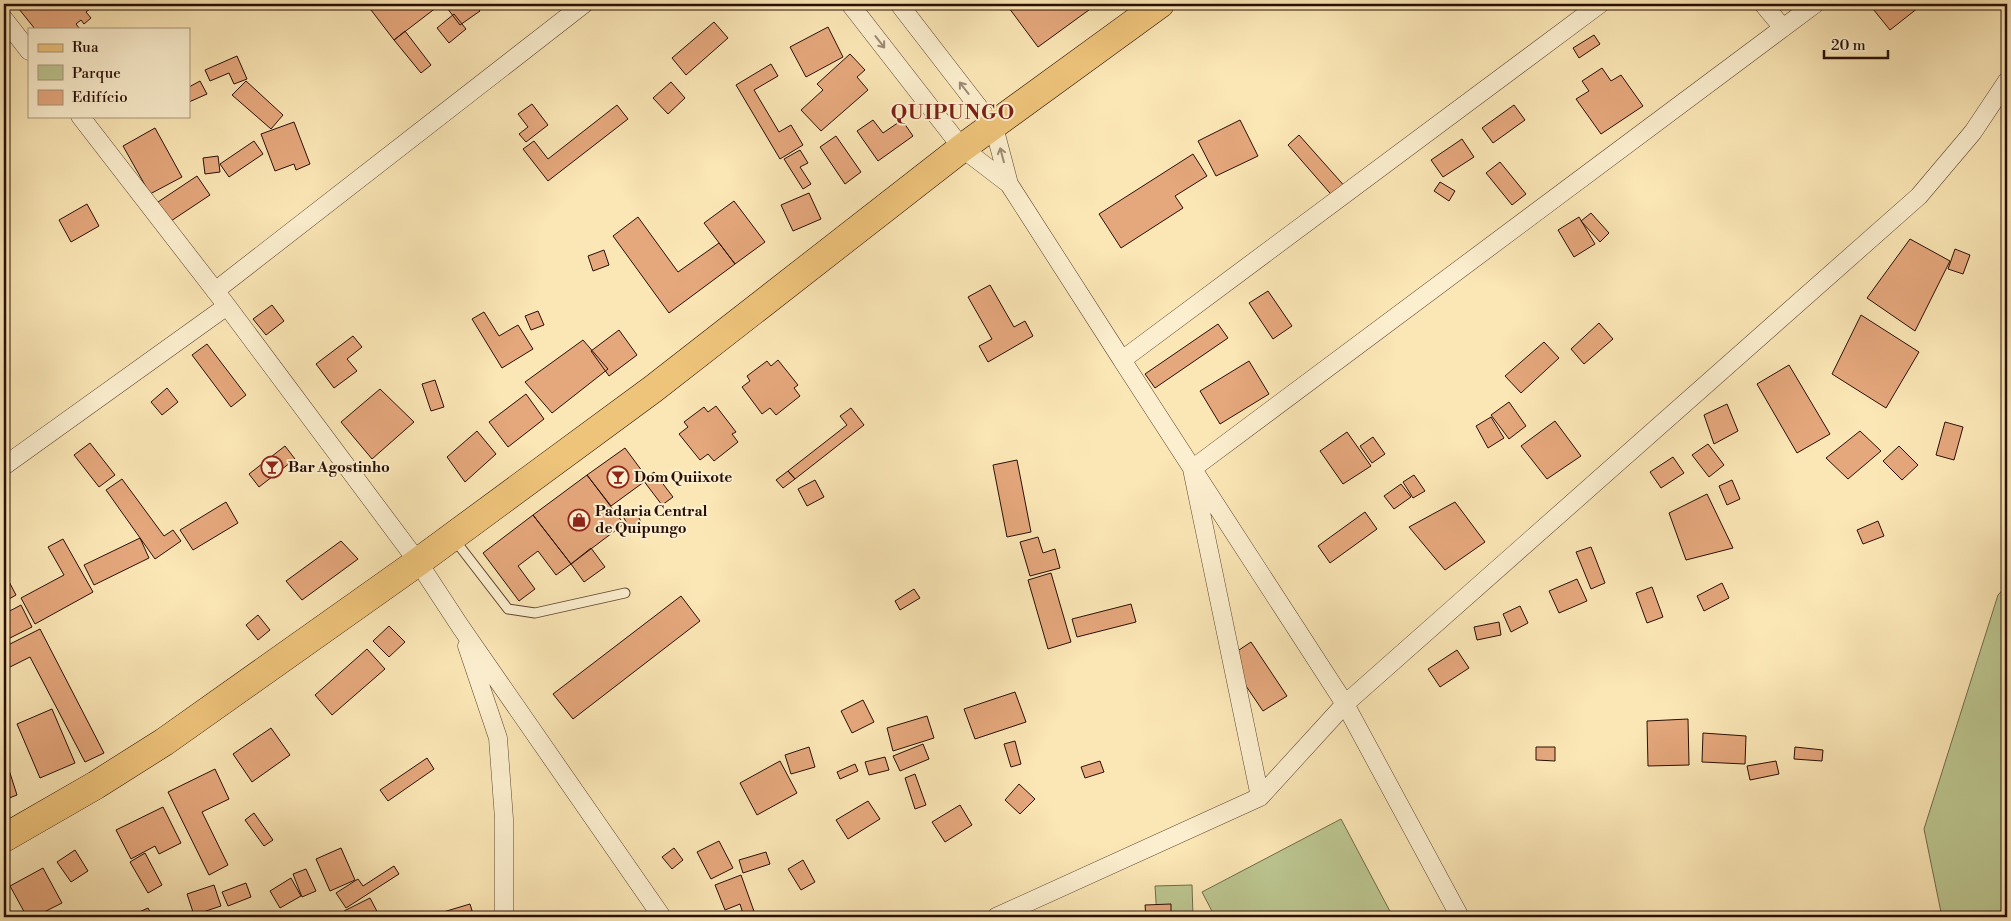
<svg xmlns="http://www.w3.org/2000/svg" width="2011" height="921" font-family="'Libre Bodoni',serif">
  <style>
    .green { fill: #bcc690; stroke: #726a4b }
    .building { fill: #e5a77c; stroke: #290f06 }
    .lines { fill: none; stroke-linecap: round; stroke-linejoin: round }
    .service-casing { stroke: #5e4532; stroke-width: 11 }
    .minor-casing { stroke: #5e4532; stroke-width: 19 }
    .primary-casing { stroke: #290f06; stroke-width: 29 }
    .service { stroke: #fcefcf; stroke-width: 9 }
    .minor { stroke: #fcefcf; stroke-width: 18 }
    .primary { stroke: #eec37a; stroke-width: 28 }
    .oneway { stroke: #9d8a75 }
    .labels { text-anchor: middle; stroke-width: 4; stroke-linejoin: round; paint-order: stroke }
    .poi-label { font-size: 15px; font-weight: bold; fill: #290f06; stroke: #fcefcf; text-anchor: start }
    .district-label { font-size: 20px; font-weight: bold; letter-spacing: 1px; fill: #7a1f14; stroke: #fcefcf }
  </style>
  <rect width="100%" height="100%" fill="#fbe6b5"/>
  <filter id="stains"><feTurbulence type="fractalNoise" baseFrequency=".004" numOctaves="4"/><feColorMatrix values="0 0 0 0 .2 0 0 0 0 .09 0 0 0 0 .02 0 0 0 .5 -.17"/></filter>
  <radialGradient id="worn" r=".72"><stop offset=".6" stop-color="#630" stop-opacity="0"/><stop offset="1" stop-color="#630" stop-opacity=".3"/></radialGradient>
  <path class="green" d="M 2007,585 L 2007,917 L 1942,917 L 1924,829 L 1998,595 Z
    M 1341,819 L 1393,917 L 1215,917 L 1202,892 Z
    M 1192,885 L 1193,917 L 1157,917 L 1155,886 Z"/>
  <path class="building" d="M 15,4 L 96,4 L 86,12 L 91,18 L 84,24 L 81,20 L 76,24 L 80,29 L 35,29 Z
    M 380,4 L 441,4 L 394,40 L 371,10 Z
    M 444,4 L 474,4 L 480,11 L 460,25 Z
    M 1016,4 L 1091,4 L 1093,7 L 1038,47 L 1009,8 Z
    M 1869,4 L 1923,4 L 1890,30 Z
    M 454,14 L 466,29 L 449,43 L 437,28 Z
    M 714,22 L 728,38 L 686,75 L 672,58 Z
    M 828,27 L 843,57 L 806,77 L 790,47 Z
    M 405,31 L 431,65 L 421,73 L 394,40 Z
    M 1594,35 L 1600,44 L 1579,58 L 1573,48 Z
    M 850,54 L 865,70 L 857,77 L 868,90 L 821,131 L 801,110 L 823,90 L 817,84 Z
    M 237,56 L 247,79 L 234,84 L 229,73 L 210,81 L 205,70 Z
    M 771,64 L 778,76 L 754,90 L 779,132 L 791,125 L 803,145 L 780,159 L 736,85 Z
    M 1602,68 L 1611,81 L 1621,75 L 1643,106 L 1601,134 L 1576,99 L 1589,91 L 1582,81 Z
    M 200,81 L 207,94 L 189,102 L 189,87 Z
    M 246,81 L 283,115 L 271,129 L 232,95 Z
    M 671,82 L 685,98 L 668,114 L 653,98 Z
    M 532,104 L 548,125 L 526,142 L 519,134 L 528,127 L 518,114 Z
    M 617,105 L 628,119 L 548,181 L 523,149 L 534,141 L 548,159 Z
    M 1514,105 L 1525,120 L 1493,143 L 1482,128 Z
    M 873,120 L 883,133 L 902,120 L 913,136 L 878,161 L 857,131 Z
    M 1240,120 L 1258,156 L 1216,176 L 1198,141 Z
    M 294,122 L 310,164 L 296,170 L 294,164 L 275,171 L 261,134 Z
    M 155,128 L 182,177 L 150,194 L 123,146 Z
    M 1299,135 L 1348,190 L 1336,200 L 1288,145 Z
    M 836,136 L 861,172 L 845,184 L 820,147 Z
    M 1462,139 L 1474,157 L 1443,177 L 1431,160 Z
    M 254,141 L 263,154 L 229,177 L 220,164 Z
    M 800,150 L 808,163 L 800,167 L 811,184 L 803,189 L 784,159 Z
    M 1193,154 L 1207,176 L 1175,196 L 1183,208 L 1121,248 L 1099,214 Z
    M 218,156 L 220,172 L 205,174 L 203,158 Z
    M 1500,162 L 1526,194 L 1512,205 L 1486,173 Z
    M 197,176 L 210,195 L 162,227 L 149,208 Z
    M 1440,182 L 1455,191 L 1449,201 L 1434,191 Z
    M 809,193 L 821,219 L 793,231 L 781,205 Z
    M 734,201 L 765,242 L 735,264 L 704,223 Z
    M 87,204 L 99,226 L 71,242 L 59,220 Z
    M 1591,213 L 1609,233 L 1600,242 L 1581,221 Z
    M 638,217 L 678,272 L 719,243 L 735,264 L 669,313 L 613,236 Z
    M 1579,217 L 1595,244 L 1574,257 L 1558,230 Z
    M 1910,239 L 1950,261 L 1915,331 L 1867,298 Z
    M 1955,249 L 1970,255 L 1963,274 L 1948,269 Z
    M 604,250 L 609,265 L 593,271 L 588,256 Z
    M 990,285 L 1014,327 L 1025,321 L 1033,336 L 988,362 L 979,346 L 992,339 L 968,297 Z
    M 1268,291 L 1292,326 L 1273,339 L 1249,303 Z
    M 272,305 L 284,321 L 266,335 L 253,319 Z
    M 538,311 L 544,325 L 531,330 L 525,316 Z
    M 484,312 L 499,336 L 518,325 L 533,349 L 502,368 L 472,319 Z
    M 1861,315 L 1919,352 L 1886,408 L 1832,374 Z
    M 1599,323 L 1613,339 L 1584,364 L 1571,349 Z
    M 1218,324 L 1228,338 L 1155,388 L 1145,374 Z
    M 619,330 L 637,355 L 609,376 L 591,351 Z
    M 353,336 L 362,347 L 347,359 L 357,371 L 334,388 L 316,364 Z
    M 583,340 L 608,369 L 552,413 L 525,382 Z
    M 1544,342 L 1559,358 L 1521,393 L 1505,376 Z
    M 207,344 L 246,395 L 231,407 L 192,355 Z
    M 778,360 L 798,385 L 794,388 L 800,396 L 776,415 L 770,408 L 762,414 L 742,387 L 750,381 L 747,376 L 767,361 L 771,366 Z
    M 1249,361 L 1269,394 L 1220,424 L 1200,391 Z
    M 1789,365 L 1830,434 L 1797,453 L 1757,384 Z
    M 435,380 L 444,407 L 431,411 L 422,384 Z
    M 167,388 L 178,402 L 162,415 L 151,402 Z
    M 380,389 L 414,422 L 372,459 L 341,422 Z
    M 526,394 L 544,419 L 508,447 L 489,422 Z
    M 1509,402 L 1526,426 L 1509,439 L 1491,415 Z
    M 1727,404 L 1738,431 L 1714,444 L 1704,415 Z
    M 716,406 L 736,432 L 732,434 L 738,442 L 714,461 L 708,454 L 700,460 L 679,434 L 688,427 L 684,422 L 704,407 L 708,412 Z
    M 851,408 L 864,425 L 795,479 L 788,471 L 847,425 L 840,416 Z
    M 1491,417 L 1504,438 L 1488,448 L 1476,426 Z
    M 1555,421 L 1581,456 L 1547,479 L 1521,446 Z
    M 1945,422 L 1963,427 L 1954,460 L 1936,455 Z
    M 477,431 L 496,454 L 465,482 L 447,457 Z
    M 1860,431 L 1881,451 L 1848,479 L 1826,458 Z
    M 1347,432 L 1371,466 L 1343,484 L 1320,451 Z
    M 1373,437 L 1385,454 L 1372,463 L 1360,446 Z
    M 90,443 L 115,475 L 99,487 L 74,455 Z
    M 1708,444 L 1724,465 L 1709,477 L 1692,455 Z
    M 285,446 L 295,459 L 259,487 L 249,474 Z
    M 1899,446 L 1918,465 L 1902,480 L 1883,461 Z
    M 625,448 L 648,479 L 611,506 L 587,475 Z
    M 1673,457 L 1684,473 L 1661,488 L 1650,472 Z
    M 1017,460 L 1031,532 L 1007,537 L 993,465 Z
    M 788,471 L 795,479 L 783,488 L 776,480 Z
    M 654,472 L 673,497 L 662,505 L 643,480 Z
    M 587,475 L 624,524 L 571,564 L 533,515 Z
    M 1414,475 L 1425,491 L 1413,498 L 1403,482 Z
    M 122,479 L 164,536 L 173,530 L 181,541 L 155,559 L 106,490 Z
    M 815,480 L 824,497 L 807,506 L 798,489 Z
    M 1732,480 L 1740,499 L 1727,505 L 1719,486 Z
    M 1401,484 L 1411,497 L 1394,509 L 1384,496 Z
    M 1707,494 L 1733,548 L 1686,560 L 1669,513 Z
    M 226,502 L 238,523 L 193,550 L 180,530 Z
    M 1455,502 L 1485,542 L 1445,570 L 1409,527 Z
    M 634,508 L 641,522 L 629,528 L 622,514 Z
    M 1365,512 L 1377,529 L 1330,563 L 1318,546 Z
    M 533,515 L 571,564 L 556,575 L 538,551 L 518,566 L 535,589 L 519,601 L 483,553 Z
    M 1878,521 L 1884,536 L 1863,544 L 1857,530 Z
    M 1038,537 L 1043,553 L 1055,549 L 1060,568 L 1030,576 L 1020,542 Z
    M 140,538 L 149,558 L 94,585 L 84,565 Z
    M 63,539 L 93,592 L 35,624 L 21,598 L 64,575 L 48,547 Z
    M 341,541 L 358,559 L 302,600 L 286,581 Z
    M 1591,547 L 1605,583 L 1591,589 L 1576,552 Z
    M 591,548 L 605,567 L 584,582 L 571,564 Z
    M 4,572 L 16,595 L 4,602 Z
    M 1051,573 L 1071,642 L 1048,649 L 1028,580 Z
    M 1577,579 L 1587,601 L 1559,613 L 1549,591 Z
    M 1722,583 L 1729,598 L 1704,611 L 1697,596 Z
    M 1652,587 L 1663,617 L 1647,623 L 1636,593 Z
    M 914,589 L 920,598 L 900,610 L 895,601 Z
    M 681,596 L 700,621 L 573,719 L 553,694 Z
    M 1131,604 L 1136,622 L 1077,637 L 1072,619 Z
    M 21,605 L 32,627 L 4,641 L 4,614 Z
    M 1520,606 L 1528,623 L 1511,632 L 1503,614 Z
    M 258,615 L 270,630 L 258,640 L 246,625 Z
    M 1499,622 L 1501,635 L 1477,640 L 1474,627 Z
    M 389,626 L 405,642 L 389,657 L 373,641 Z
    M 40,629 L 104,753 L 85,762 L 30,657 L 4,670 L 4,647 Z
    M 1251,642 L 1287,696 L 1263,711 L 1227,658 Z
    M 367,649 L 385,669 L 332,715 L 315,695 Z
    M 1457,650 L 1469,668 L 1440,687 L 1428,669 Z
    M 1015,692 L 1026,722 L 975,739 L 964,709 Z
    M 863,700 L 874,722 L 852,733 L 841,711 Z
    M 52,709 L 75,763 L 40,778 L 17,724 Z
    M 927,716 L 934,738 L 893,751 L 887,728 Z
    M 1688,719 L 1689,765 L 1648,766 L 1647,721 Z
    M 271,728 L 290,755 L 252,782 L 233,754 Z
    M 1703,733 L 1746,736 L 1745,764 L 1702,762 Z
    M 1015,741 L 1021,764 L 1011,767 L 1004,744 Z
    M 923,744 L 929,759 L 900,771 L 893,756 Z
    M 809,747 L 815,767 L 791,774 L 785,755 Z
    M 1536,747 L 1555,747 L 1555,761 L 1536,760 Z
    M 1795,747 L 1823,750 L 1822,761 L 1794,759 Z
    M 885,757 L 889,770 L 869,775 L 865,762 Z
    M 427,758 L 434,769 L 388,801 L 380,790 Z
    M 780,761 L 797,793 L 757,815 L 740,783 Z
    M 1100,761 L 1104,772 L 1085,778 L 1081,767 Z
    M 1776,761 L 1779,774 L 1750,780 L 1747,766 Z
    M 855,764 L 858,771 L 840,779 L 837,772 Z
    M 215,769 L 229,799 L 202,812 L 228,865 L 209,875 L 168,792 Z
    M 9,770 L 17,795 L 4,800 L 4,772 Z
    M 915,774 L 926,805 L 915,809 L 905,778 Z
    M 1019,784 L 1035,799 L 1020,814 L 1005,800 Z
    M 868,801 L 880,819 L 848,839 L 836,820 Z
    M 960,805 L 972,825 L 945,842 L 932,822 Z
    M 163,807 L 181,843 L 159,854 L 155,846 L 131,859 L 116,830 Z
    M 254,813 L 273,840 L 264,846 L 245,820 Z
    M 719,841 L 733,868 L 711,879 L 697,852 Z
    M 341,848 L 355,880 L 330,891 L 316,859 Z
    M 674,848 L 683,860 L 672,869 L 662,857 Z
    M 75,850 L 88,871 L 71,882 L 57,862 Z
    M 766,852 L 770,864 L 743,873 L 739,860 Z
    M 145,853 L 162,885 L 148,893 L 130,862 Z
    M 803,860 L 815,882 L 801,890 L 788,869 Z
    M 394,866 L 399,874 L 346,908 L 336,893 L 358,879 L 363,886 Z
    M 43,868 L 62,903 L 34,917 L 27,917 L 10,886 Z
    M 306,869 L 316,891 L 302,897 L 293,874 Z
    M 741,875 L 755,914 L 747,917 L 744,917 L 740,904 L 725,910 L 715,885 Z
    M 291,878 L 301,896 L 280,908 L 270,891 Z
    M 246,883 L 251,897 L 228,906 L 222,892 Z
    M 214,885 L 221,906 L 194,915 L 187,894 Z
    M 370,898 L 380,917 L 348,917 L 344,911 Z
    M 470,904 L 474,917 L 441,917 L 440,913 Z
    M 1171,904 L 1171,917 L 1146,917 L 1145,905 Z
    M 148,908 L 153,917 L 128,917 Z"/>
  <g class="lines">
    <g class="service-casing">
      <path id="service" d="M 454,539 L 508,609 L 535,613 L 625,593"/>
    </g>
    <g class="minor-casing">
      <path id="minor" d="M 850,4 L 962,148 L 1009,184
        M 899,4 L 994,127 L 1009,184 L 1122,360 L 1600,4
        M 1763,4 L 1783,28
        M 4,19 L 29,51
        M 80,116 L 227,306 L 418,562 L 460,626 L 662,917
        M 215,291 L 584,4
        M 1122,360 L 1345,704 L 1460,917
        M 4,466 L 227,306
        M 467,646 L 498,738 L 504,819 L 504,917
        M 1260,797 L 1192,469 L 1815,4
        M 996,917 L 1260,797 L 1345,704 L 1919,196 L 1973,132 L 2007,81"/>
    </g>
    <g class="primary-casing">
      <path id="primary" d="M 4,838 L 96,785 L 164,742 L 418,562 L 653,389 L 962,148 L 1160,4"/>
    </g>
    <use href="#service" class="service"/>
    <use href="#minor" class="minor"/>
    <use href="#primary" class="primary"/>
  </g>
  <defs><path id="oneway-shaft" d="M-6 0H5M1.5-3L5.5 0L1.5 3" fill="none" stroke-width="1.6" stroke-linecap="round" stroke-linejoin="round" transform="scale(1.25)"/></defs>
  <g class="oneway">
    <use href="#oneway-shaft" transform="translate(880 42) rotate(52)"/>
    <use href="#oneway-shaft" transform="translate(964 88) rotate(-128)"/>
    <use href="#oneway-shaft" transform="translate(1002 155) rotate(-105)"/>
  </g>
  <defs>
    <g id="bar-ring" transform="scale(1.125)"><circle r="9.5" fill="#fcefcf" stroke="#8f2418" stroke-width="1.5"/><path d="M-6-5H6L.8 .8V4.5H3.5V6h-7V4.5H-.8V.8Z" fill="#8f2418"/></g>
    <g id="shop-ring" transform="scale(1.125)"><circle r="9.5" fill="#fcefcf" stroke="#8f2418" stroke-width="1.5"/><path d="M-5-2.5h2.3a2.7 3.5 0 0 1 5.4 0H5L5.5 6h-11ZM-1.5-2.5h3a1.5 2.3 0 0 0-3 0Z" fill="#8f2418"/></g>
  </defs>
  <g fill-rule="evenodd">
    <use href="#bar-ring" x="272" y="467"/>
    <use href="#bar-ring" x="618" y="477"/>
    <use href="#shop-ring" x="579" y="520"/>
  </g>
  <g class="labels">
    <g class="poi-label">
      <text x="288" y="472">Bar Agostinho</text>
      <text x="634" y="482">Dom Quiixote</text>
      <text x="595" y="516">Padaria Central<tspan x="595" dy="17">de Quipungo</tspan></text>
    </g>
    <g class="district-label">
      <text x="953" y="119">QUIPUNGO</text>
    </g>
  </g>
  <rect width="2011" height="921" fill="none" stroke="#fbe6b5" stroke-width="20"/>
  <rect x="5" y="5" width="2001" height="911" fill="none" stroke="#290f06" stroke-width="2.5"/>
  <rect x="10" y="10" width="1991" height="901" fill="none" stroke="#290f06"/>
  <rect x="28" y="28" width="162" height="90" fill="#fcefcf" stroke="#a8957f"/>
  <rect x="38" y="44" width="25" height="8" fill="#eec37a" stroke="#a8957f"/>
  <text x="72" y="52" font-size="15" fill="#290f06">Rua</text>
  <rect x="38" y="65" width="25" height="15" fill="#bcc690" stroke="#a8957f"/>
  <text x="72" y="78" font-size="15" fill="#290f06">Parque</text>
  <rect x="38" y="90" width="25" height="15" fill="#e5a77c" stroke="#a8957f"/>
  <text x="72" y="102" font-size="15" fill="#290f06">Edifício</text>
  <path d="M1824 50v8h64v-8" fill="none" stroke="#290f06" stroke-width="2.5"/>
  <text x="1831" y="50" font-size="15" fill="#290f06" stroke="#fcefcf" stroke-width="4" paint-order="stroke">20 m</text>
  <rect width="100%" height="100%" filter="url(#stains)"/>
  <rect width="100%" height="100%" fill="url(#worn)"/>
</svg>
